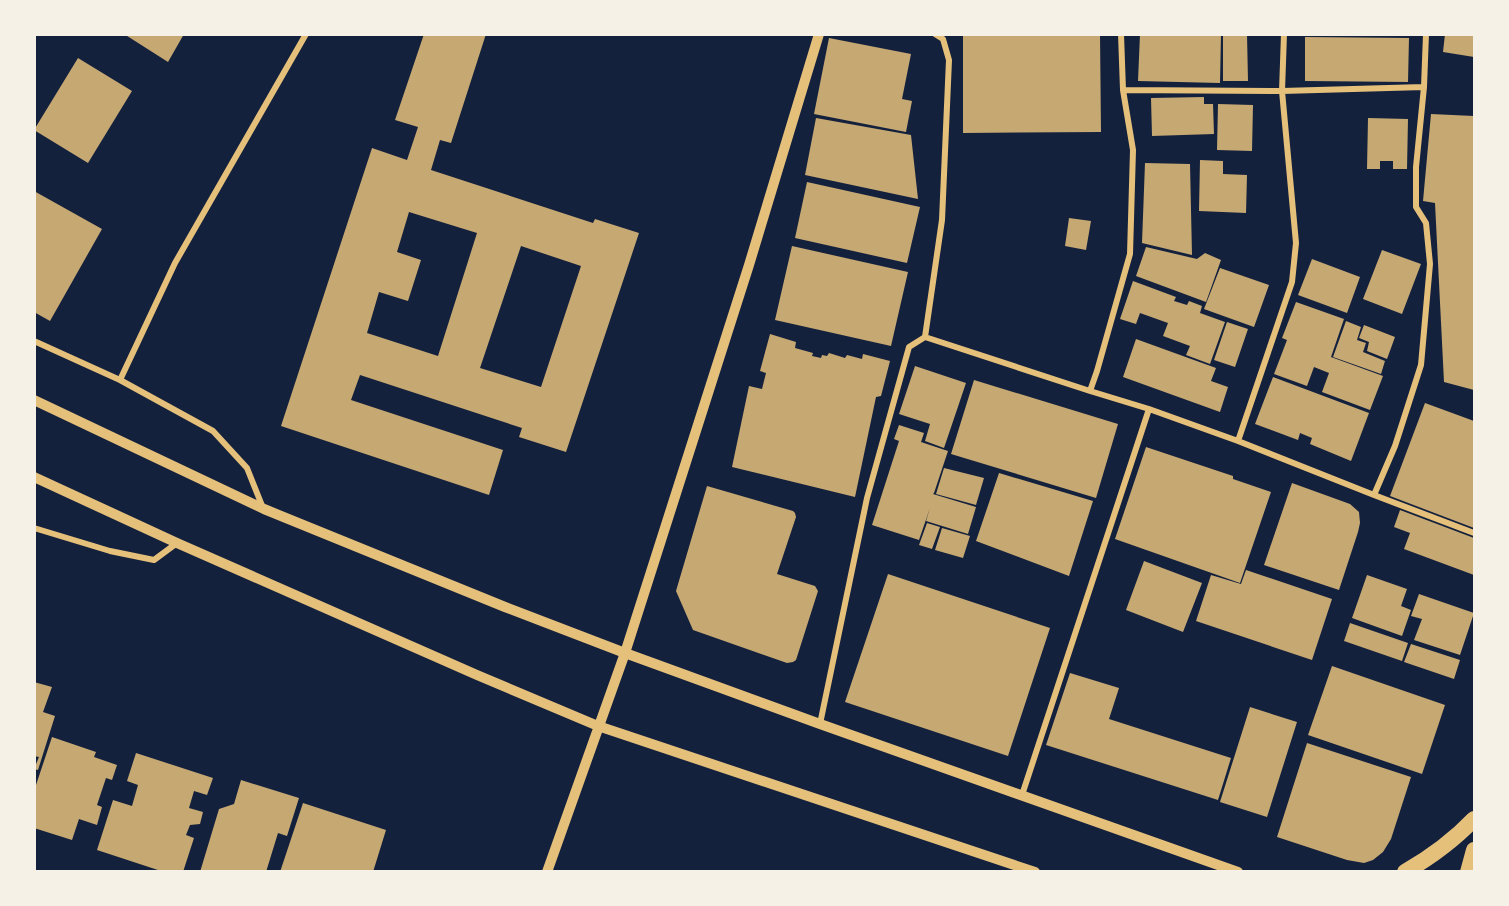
<svg xmlns="http://www.w3.org/2000/svg" width="1509" height="906" font-family="Figtree,sans-serif">
  <style>
    .building { fill: #c6a872; fill-rule: evenodd }
    .lines { fill: none; stroke-linecap: round; stroke-linejoin: round }
    .minor { stroke: #e5c07b; stroke-width: 6 }
    .tertiary { stroke: #e5c07b; stroke-width: 10 }
    .trunk { stroke: #e5c07b; stroke-width: 16 }
  </style>
  <rect width="100%" height="100%" fill="#14213d"/>
  <path class="building" d="M 124,34 L 184,34 L 168,62 Z
    M 424,34 L 486,34 L 451,143 L 440,140 L 431,170 L 593,223 L 595,219 L 639,233 L 566,452 L 519,437 L 522,428 L 360,375 L 351,400 L 503,450 L 489,495 L 281,426 L 372,148 L 407,160 L 418,127 L 395,120 ZM 409,212 L 477,233 L 438,356 L 367,333 L 379,292 L 408,301 L 421,260 L 397,252 ZM 521,246 L 581,266 L 541,387 L 480,368 Z
    M 963,34 L 1100,34 L 1101,132 L 963,133 Z
    M 1140,34 L 1221,34 L 1220,83 L 1138,81 Z
    M 1223,34 L 1247,34 L 1248,81 L 1223,81 Z
    M 1445,34 L 1474,34 L 1474,57 L 1443,52 Z
    M 1305,37 L 1409,38 L 1408,82 L 1305,81 Z
    M 829,38 L 911,54 L 902,99 L 912,101 L 906,132 L 814,114 Z
    M 78,58 L 132,91 L 88,163 L 34,130 Z
    M 1204,97 L 1204,104 L 1213,104 L 1214,134 L 1152,136 L 1151,98 Z
    M 1218,104 L 1253,105 L 1252,151 L 1217,150 Z
    M 1431,114 L 1474,116 L 1474,390 L 1444,382 L 1435,203 L 1423,201 Z
    M 816,118 L 911,135 L 918,199 L 805,175 Z
    M 1368,118 L 1408,119 L 1407,169 L 1393,169 L 1393,161 L 1380,161 L 1380,169 L 1367,169 Z
    M 1200,160 L 1223,161 L 1223,174 L 1247,175 L 1246,213 L 1199,211 Z
    M 1145,163 L 1190,164 L 1192,255 L 1142,243 Z
    M 807,182 L 920,207 L 907,263 L 795,238 Z
    M 34,191 L 102,229 L 50,321 L 34,312 Z
    M 1069,218 L 1091,221 L 1086,250 L 1065,246 Z
    M 792,246 L 908,272 L 891,346 L 775,320 Z
    M 1146,247 L 1197,259 L 1205,253 L 1221,260 L 1206,302 L 1136,276 Z
    M 1382,250 L 1421,264 L 1402,314 L 1363,299 Z
    M 1312,259 L 1360,277 L 1347,313 L 1298,295 Z
    M 1220,268 L 1269,285 L 1254,327 L 1204,309 Z
    M 1133,281 L 1176,297 L 1174,301 L 1187,305 L 1189,301 L 1202,306 L 1200,313 L 1225,322 L 1210,364 L 1186,355 L 1190,346 L 1163,336 L 1168,323 L 1140,313 L 1136,324 L 1120,319 Z
    M 1296,302 L 1344,319 L 1331,357 L 1383,376 L 1370,410 L 1322,392 L 1329,373 L 1314,367 L 1307,386 L 1274,374 L 1287,340 L 1282,338 Z
    M 1346,321 L 1361,327 L 1357,340 L 1366,343 L 1363,352 L 1385,361 L 1381,374 L 1333,357 Z
    M 1227,322 L 1248,329 L 1235,367 L 1214,360 Z
    M 1364,325 L 1395,337 L 1387,359 L 1367,351 L 1369,342 L 1359,338 Z
    M 770,334 L 796,342 L 795,348 L 813,353 L 812,356 L 821,358 L 822,355 L 827,356 L 829,353 L 845,358 L 847,355 L 862,359 L 863,354 L 890,361 L 881,396 L 876,397 L 855,497 L 732,467 L 749,386 L 762,389 L 766,373 L 760,371 Z
    M 1136,339 L 1216,368 L 1211,381 L 1228,387 L 1220,412 L 1123,377 Z
    M 915,366 L 966,383 L 944,448 L 925,441 L 930,424 L 899,414 Z
    M 1273,377 L 1369,413 L 1351,461 L 1310,444 L 1312,438 L 1300,433 L 1298,440 L 1255,424 Z
    M 974,380 L 1118,424 L 1096,498 L 951,454 Z
    M 1425,403 L 1474,421 L 1474,528 L 1390,496 Z
    M 899,425 L 924,433 L 921,442 L 948,451 L 934,493 L 933,494 L 976,507 L 968,534 L 926,521 L 930,508 L 919,540 L 872,525 L 899,441 L 894,439 Z
    M 1146,447 L 1233,476 L 1233,479 L 1271,492 L 1240,583 L 1115,539 Z
    M 944,468 L 984,478 L 976,505 L 936,494 Z
    M 999,473 L 1093,501 L 1069,576 L 976,541 Z
    M 1292,483 L 1350,504 L 1359,512 L 1360,523 L 1358,532 L 1339,590 L 1264,565 Z
    M 707,486 L 793,511 L 795,513 L 796,517 L 777,574 L 815,586 L 818,591 L 796,660 L 793,662 L 787,663 L 693,630 L 676,591 Z
    M 1400,510 L 1474,538 L 1474,575 L 1404,549 L 1410,533 L 1394,527 Z
    M 927,523 L 940,527 L 932,549 L 919,545 Z
    M 942,528 L 970,536 L 963,558 L 935,550 Z
    M 1144,561 L 1202,583 L 1183,632 L 1126,610 Z
    M 1246,570 L 1332,599 L 1312,660 L 1196,621 L 1211,575 L 1241,584 Z
    M 888,574 L 1050,628 L 1008,756 L 845,702 Z
    M 1367,575 L 1407,589 L 1401,606 L 1411,610 L 1402,636 L 1352,618 Z
    M 1419,594 L 1474,613 L 1460,655 L 1414,640 L 1422,619 L 1411,616 Z
    M 1350,623 L 1408,643 L 1402,661 L 1344,641 Z
    M 1411,644 L 1460,660 L 1454,679 L 1404,662 Z
    M 1332,666 L 1445,705 L 1422,774 L 1308,735 Z
    M 1070,673 L 1119,688 L 1109,719 L 1231,758 L 1218,800 L 1046,745 Z
    M 34,682 L 52,687 L 43,712 L 55,716 L 38,770 L 34,769 L 39,757 L 34,756 Z
    M 1250,707 L 1297,722 L 1267,817 L 1220,802 Z
    M 52,737 L 96,752 L 94,757 L 117,765 L 112,780 L 106,778 L 97,805 L 102,807 L 97,825 L 79,819 L 72,840 L 34,828 L 34,791 Z
    M 1307,743 L 1411,777 L 1391,839 L 1383,852 L 1373,860 L 1364,863 L 1347,860 L 1277,837 Z
    M 136,753 L 213,778 L 207,795 L 194,791 L 189,808 L 203,812 L 200,824 L 190,825 L 186,835 L 194,838 L 183,872 L 164,872 L 97,850 L 113,800 L 132,806 L 138,785 L 127,781 Z
    M 241,780 L 299,798 L 287,836 L 278,833 L 266,872 L 200,872 L 219,809 L 234,804 Z
    M 303,803 L 386,830 L 373,872 L 280,872 Z"/>
  <g class="lines">
    <path class="minor" d="M 1121,34 L 1123,90 L 1133,150 L 1130,254 L 1097,371 L 1090,391 L 1149,409 L 1238,441 L 1374,495 L 1474,533
      M 1123,90 L 1282,91 L 1424,87
      M 925,337 L 1090,391
      M 34,341 L 120,380 L 213,431 L 247,468 L 263,508
      M 120,380 L 175,263 L 306,34
      M 1238,441 L 1292,282 L 1296,243 L 1282,91 L 1284,34
      M 1374,495 L 1395,446 L 1421,365 L 1430,264 L 1426,223 L 1416,207 L 1416,167 L 1424,87 L 1426,34
      M 34,528 L 110,551 L 154,560 L 177,543
      M 820,724 L 867,498 L 909,347 L 925,337 L 942,220 L 949,60 L 943,39 L 935,34
      M 1022,795 L 1149,409"/>
    <path class="tertiary" d="M 34,400 L 264,509 L 505,607 L 625,653 L 820,724 L 1238,872
      M 34,477 L 177,543 L 477,675 L 598,726 L 1035,872
      M 547,872 L 625,653 L 749,265 L 819,34"/>
    <path class="trunk" d="M 1405,872 C 1431,857 1454,840 1474,819
      M 1468,872 L 1474,850"/>
  </g>
  <rect width="1509" height="906" fill="none" stroke="#f6f1e7" stroke-width="72"/>
</svg>
